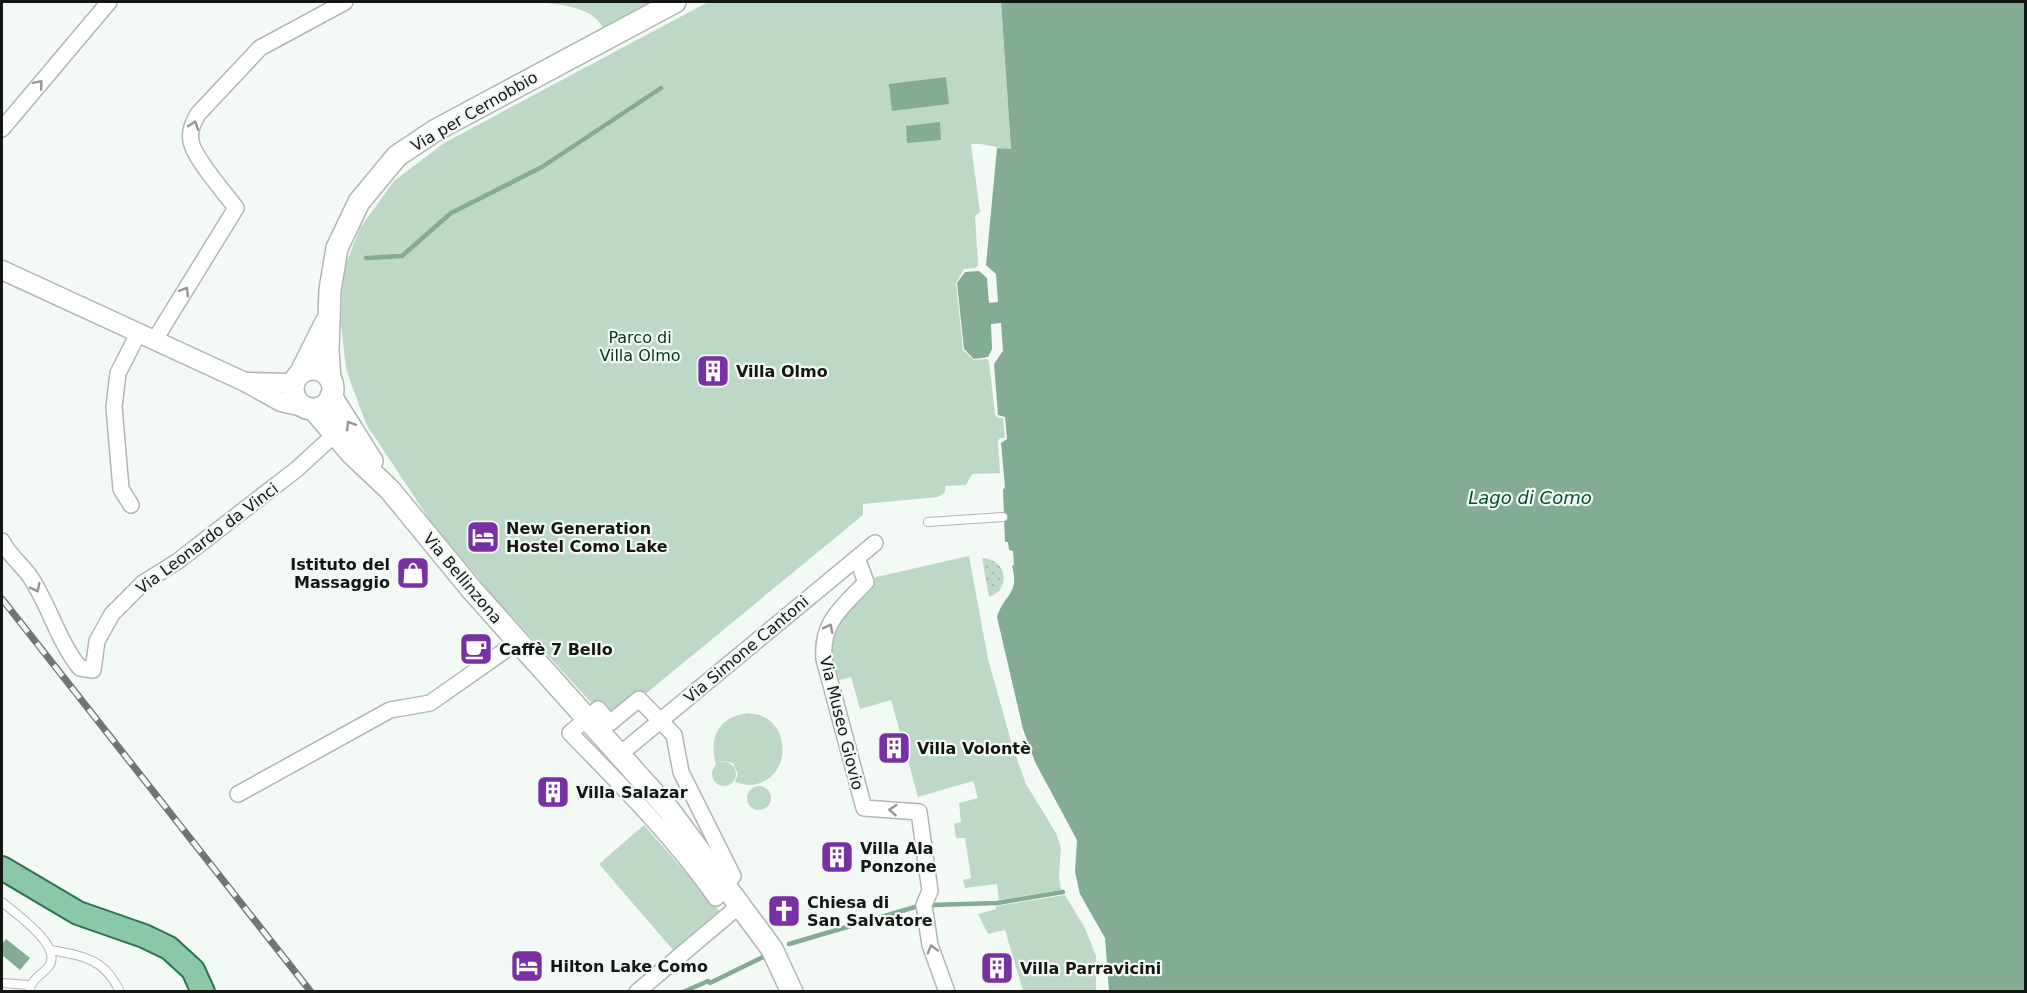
<svg xmlns="http://www.w3.org/2000/svg" width="2027" height="993" font-family="'DejaVu Sans',sans-serif">
  <style>
    .grass { fill: url(#grass-dots) }
    .green { fill: #bed8c8 }
    .water { fill: #84ab94 }
    .lines { fill: none; stroke-linecap: round; stroke-linejoin: round }
    .stream { stroke: #84ab94; stroke-width: 4.5 }
    .service-casing { stroke: #b1b6b3; stroke-width: 10 }
    .minor-casing { stroke: #b1b6b3; stroke-width: 18 }
    .tertiary-casing { stroke: #b1b6b3; stroke-width: 21 }
    .secondary-casing { stroke: #b1b6b3; stroke-width: 24 }
    .primary-casing { stroke: #2f7251; stroke-width: 26 }
    .service { stroke: #fff; stroke-width: 8 }
    .minor { stroke: #fff; stroke-width: 15 }
    .tertiary { stroke: #fff; stroke-width: 18 }
    .secondary { stroke: #fff; stroke-width: 21 }
    .primary { stroke: #8bc8aa; stroke-width: 22 }
    .rail-casing { stroke: #727673; stroke-width: 7 }
    .rail { stroke: #f3f9f5; stroke-width: 4.5; stroke-dasharray: 14; stroke-linecap: butt }
    .oneway { stroke: #959695 }
    .labels { text-anchor: middle; stroke-width: 4.5; stroke-linejoin: round; paint-order: stroke }
    .street-label { font-size: 16px; fill: #141614; stroke: #f3f9f5 }
    .park-label { font-size: 16px; fill: #00341d; stroke: #f3f9f5 }
    .poi-label { font-size: 16px; font-weight: bold; fill: #141614; stroke: #f3f9f5; text-anchor: start }
    .water-label { font-size: 18px; font-style: italic; fill: #014d2e; stroke: #f3f9f5 }
  </style>
  <defs>
    <pattern id="grass-dots" width="8" height="8" patternUnits="userSpaceOnUse" patternTransform="scale(1.5)"><rect width="8" height="8" fill="#bed8c8"/><path d="M2 2h.1M6 6h.1" fill="none" stroke="#a2b9ab" stroke-width="1.8" stroke-linecap="round"/></pattern>
  </defs>
  <rect width="100%" height="100%" fill="#f3f9f5"/>
  <path class="grass" d="M 982,558 C 1007,559 1012,589 989,597 Z"/>
  <path class="green" d="M 536,2 L 662,2 L 605,31 C 593,5 561,5 536,2 Z
    M 708,2 L 1001,2 L 1011,150 C 997,148 985,143 971,144 L 980,212 L 975,216 L 978,265 L 976,268 L 964,269 L 956,283 L 963,350 L 974,360 L 987,359 L 989,361 L 995,415 L 998,418 L 1003,418 L 1005,438 L 1000,438 L 998,441 L 1000,473 L 972,474 L 966,485 L 946,486 L 945,492 L 938,497 L 863,504 L 863,515 L 610,723 L 492,595 L 431,522 L 366,424 L 346,369 L 341,324 L 343,272 L 360,228 L 394,181 L 444,143 Z
    M 969,556 L 988,659 L 1013,748 L 1026,784 L 1056,833 L 1061,848 L 1059,876 L 1061,890 L 999,900 L 997,884 L 965,888 L 963,880 L 971,878 L 965,838 L 956,838 L 954,824 L 961,822 L 959,803 L 978,798 L 973,781 L 918,797 L 891,700 L 860,709 L 851,677 L 836,681 L 829,657 L 834,624 L 876,577 Z
    M 747,713 C 751,714 756,714 760,715 C 795,729 788,784 749,785 C 745,785 740,783 735,782 L 738,774 L 733,763 L 722,761 L 716,765 C 709,738 717,718 747,713 Z
    M712 774a12 12 0 1 1 24 0a12 12 0 1 1-24 0Z
    M747 798a12 12 0 1 1 24 0a12 12 0 1 1-24 0Z
    M 644,825 L 719,911 L 673,950 L 599,864 Z
    M 1065,895 L 1085,928 L 1096,956 L 1096,991 L 1023,991 L 1005,930 L 988,934 L 978,914 L 996,909 L 996,906 Z"/>
  <path class="water" d="M 1001,2 L 2025,2 L 2025,991 L 1109,991 L 1105,938 L 1080,894 L 1075,872 L 1077,840 L 1035,762 L 1023,729 L 997,617 C 1004,594 1020,594 1012,566 L 1014,565 L 1013,551 L 1009,550 L 1008,542 L 1005,542 L 1003,490 L 1005,487 L 1001,443 L 1007,439 L 1005,417 L 998,415 L 994,364 L 1003,351 L 1001,323 L 991,324 L 992,349 L 988,357 L 974,359 L 964,349 L 957,283 L 965,272 L 979,271 L 987,278 L 989,303 L 998,302 L 996,274 L 986,265 L 997,148 L 1011,149 Z
    M 946,77 L 949,104 L 892,111 L 889,84 Z
    M 940,122 L 941,140 L 907,143 L 906,126 Z
    M 6,939 L 30,958 L 20,970 L 2,955 L 2,944 Z"/>
  <g class="lines">
    <path class="stream" d="M 366,258 L 402,256 L 451,213 L 542,167 L 661,88
      M 932,905 L 997,903 L 1063,892
      M 789,944 L 922,905
      M 683,992 L 708,981 L 710,983 L 767,955"/>
    <g class="service-casing">
      <path id="service" d="M 928,522 L 1003,517
        M 2,902 C 16,914 63,946 49,966 C 42,975 30,980 29,992
        M 51,950 C 84,956 105,959 120,992
        M 2,983 L 29,985"/>
    </g>
    <g class="minor-casing">
      <path id="minor" d="M 2,129 L 109,2
        M 154,341 L 236,208 C 225,193 193,157 191,141 C 189,131 193,123 198,114 L 260,48 L 345,2
        M 131,505 L 121,489 L 114,407 L 118,373 L 138,334
        M 2,541 C 9,556 22,564 31,578 C 50,607 58,641 80,668 L 93,670 L 97,641 L 112,614 L 143,583 L 178,561 L 297,469 L 335,434
        M 857,558 L 866,582 C 843,607 821,621 824,659 L 864,808 L 919,812 L 930,891 L 924,905 L 930,945 L 947,992
        M 639,699 L 674,735 L 681,772 L 733,876 L 716,898 C 674,838 622,786 570,733 L 598,709 L 610,723 Z
        M 619,755 L 875,543
        M 238,794 L 390,710 L 430,703 L 517,642
        M 637,992 L 740,905"/>
    </g>
    <g class="tertiary-casing">
      <path id="tertiary" d="M 2,270 L 245,382 L 281,402 L 307,408
        M 249,382 L 288,383 L 295,380"/>
    </g>
    <g class="secondary-casing">
      <path id="secondary" d="M293 389a20 20 0 1 1 40 0a20 20 0 1 1-40 0Z
        M 301,372 L 326,322
        M 330,379 L 328,350 L 330,290 L 337,248 L 359,202 L 397,156 L 436,130 L 675,2
        M 331,396 L 372,461
        M 313,409 L 351,453 L 390,490 L 472,590 L 669,810 L 772,949 L 792,992"/>
    </g>
    <g class="primary-casing">
      <path id="primary" d="M 2,868 L 78,913 L 144,936 L 169,948 L 193,970 L 203,992"/>
    </g>
    <use href="#service" class="service"/>
    <use href="#minor" class="minor"/>
    <use href="#tertiary" class="tertiary"/>
    <use href="#secondary" class="secondary"/>
    <use href="#primary" class="primary"/>
    <g class="rail-casing">
      <path id="rail" d="M 2,599 L 311,992"/>
    </g>
    <use href="#rail" class="rail"/>
  </g>
  <defs><path id="oneway-chevron" d="M-2-3.5L2.5 0L-2 3.5" fill="none" stroke-width="1.6" stroke-linecap="round" stroke-linejoin="round" transform="scale(1.5)"/></defs>
  <g class="oneway">
    <use href="#oneway-chevron" transform="translate(39 84) rotate(-50)"/>
    <use href="#oneway-chevron" transform="translate(194 125) rotate(-71)"/>
    <use href="#oneway-chevron" transform="translate(185 291) rotate(-58)"/>
    <use href="#oneway-chevron" transform="translate(350 425) rotate(-122)"/>
    <use href="#oneway-chevron" transform="translate(36 588) rotate(63)"/>
    <use href="#oneway-chevron" transform="translate(829 628) rotate(-64)"/>
    <use href="#oneway-chevron" transform="translate(893 810) rotate(-176)"/>
    <use href="#oneway-chevron" transform="translate(932 949) rotate(-106)"/>
  </g>
  <defs>
    <g id="building-square" transform="scale(1.725)"><rect x="-9" y="-9" width="18" height="18" rx="4" fill="#7731a4" stroke="#f3f9f5"/><path d="M-4-6H4V6H1V3H-1V6H-4ZM-2.5-4.3h1.7v1.8h-1.7ZM.8-4.3h1.7v1.8H.8ZM-2.5-1h1.7V.8h-1.7ZM.8-1h1.7V.8H.8Z" fill="#fff"/></g>
    <g id="hotel-square" transform="scale(1.725)"><rect x="-9" y="-9" width="18" height="18" rx="4" fill="#7731a4" stroke="#f3f9f5"/><path d="M-6-4.5h1.5V1H6V5H4.5V3h-9V5H-6ZM-4 0a1.8 1.8 0 1 1 3.6 0ZM.5 0V-2.5h3Q6-2.5 6 0Z" fill="#fff"/></g>
    <g id="shop-square" transform="scale(1.725)"><rect x="-9" y="-9" width="18" height="18" rx="4" fill="#7731a4" stroke="#f3f9f5"/><path d="M-5-2.5h2.3a2.7 3.5 0 0 1 5.4 0H5L5.5 6h-11ZM-1.5-2.5h3a1.5 2.3 0 0 0-3 0Z" fill="#fff"/></g>
    <g id="cafe-square" transform="scale(1.725)"><rect x="-9" y="-9" width="18" height="18" rx="4" fill="#7731a4" stroke="#f3f9f5"/><path d="M-5.5-4.5H6V0H3Q3 3.5 0 3.5H-2.5Q-5.5 3.5-5.5 0ZM3-3.2v2h1.7v-2ZM-6 4.5H4V6H-6Z" fill="#fff"/></g>
    <g id="church-square" transform="scale(1.725)"><rect x="-9" y="-9" width="18" height="18" rx="4" fill="#7731a4" stroke="#f3f9f5"/><path d="M-1.2-6h2.4v3.5h3.3v2.4h-3.3V6h-2.4V-.1h-3.3v-2.4h3.3Z" fill="#fff"/></g>
  </defs>
  <g fill-rule="evenodd">
    <use href="#building-square" x="713" y="371"/>
    <use href="#hotel-square" x="483" y="537"/>
    <use href="#shop-square" x="413" y="573"/>
    <use href="#cafe-square" x="476" y="649"/>
    <use href="#building-square" x="894" y="748"/>
    <use href="#building-square" x="553" y="792"/>
    <use href="#building-square" x="837" y="857"/>
    <use href="#church-square" x="784" y="911"/>
    <use href="#hotel-square" x="527" y="966"/>
    <use href="#building-square" x="997" y="968"/>
  </g>
  <g class="labels">
    <g class="street-label">
      <text transform="translate(474 111) rotate(-30)" y="6">Via per Cernobbio</text>
      <text transform="translate(207 538) rotate(-37)" y="6">Via Leonardo da Vinci</text>
      <text transform="translate(463 578) rotate(50)" y="6">Via Bellinzona</text>
      <text transform="translate(746 649) rotate(-40)" y="6">Via Simone Cantoni</text>
      <text transform="translate(842 723) rotate(76)" y="6">Via Museo Giovio</text>
    </g>
    <g class="park-label">
      <text x="640" y="343">Parco di<tspan x="640" dy="18">Villa Olmo</tspan></text>
    </g>
    <g class="poi-label">
      <text x="736" y="377">Villa Olmo</text>
      <text x="506" y="534">New Generation<tspan x="506" dy="18">Hostel Como Lake</tspan></text>
      <text x="390" y="570" text-anchor="end">Istituto del<tspan x="390" dy="18">Massaggio</tspan></text>
      <text x="499" y="655">Caffè 7 Bello</text>
      <text x="917" y="754">Villa Volontè</text>
      <text x="576" y="798">Villa Salazar</text>
      <text x="860" y="854">Villa Ala<tspan x="860" dy="18">Ponzone</tspan></text>
      <text x="807" y="908">Chiesa di<tspan x="807" dy="18">San Salvatore</tspan></text>
      <text x="550" y="972">Hilton Lake Como</text>
      <text x="1020" y="974">Villa Parravicini</text>
    </g>
    <g class="water-label">
      <text x="1530" y="504">Lago di Como</text>
    </g>
  </g>
  <rect width="2027" height="993" fill="none" stroke="#141614" stroke-width="6"/>
</svg>
